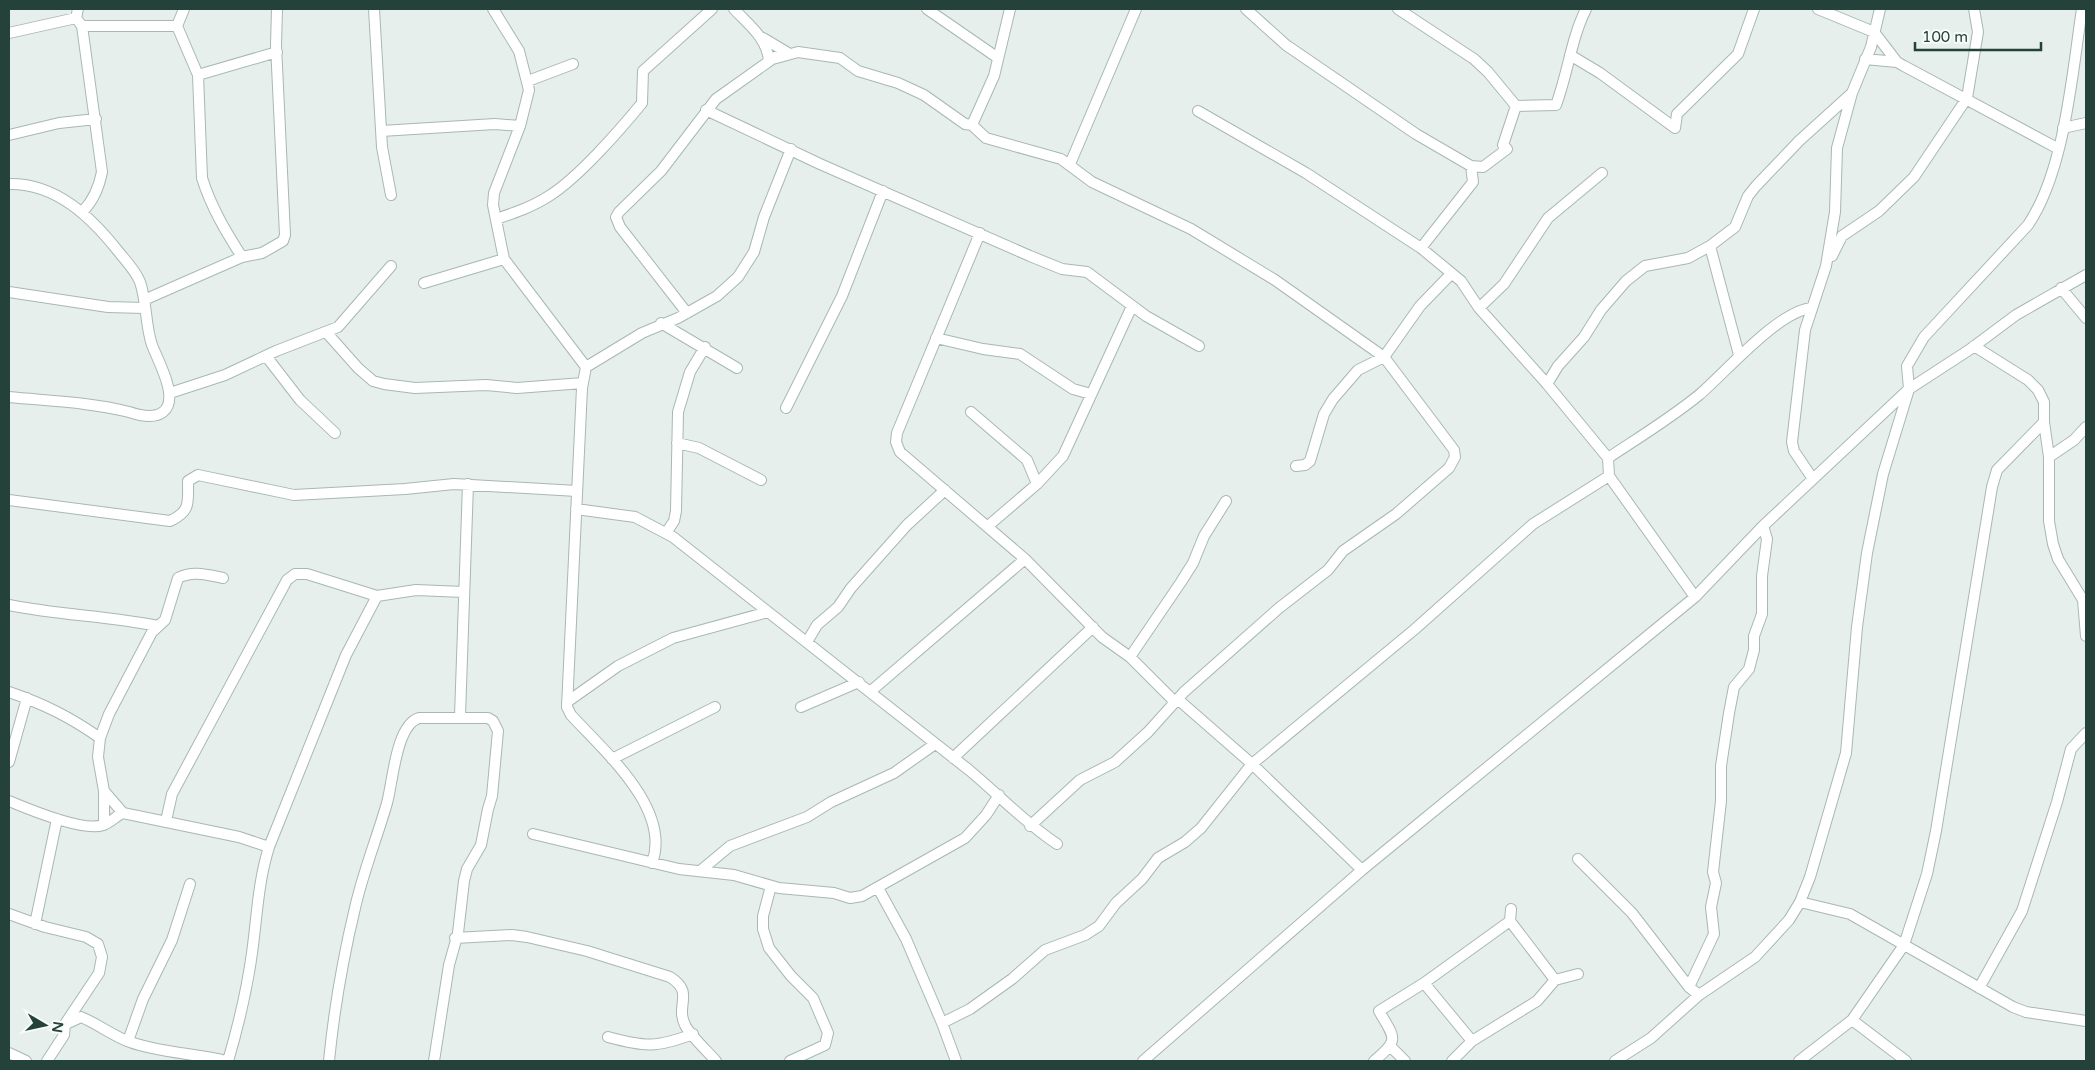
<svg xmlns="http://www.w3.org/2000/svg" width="2095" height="1070" font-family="'Varela Round',sans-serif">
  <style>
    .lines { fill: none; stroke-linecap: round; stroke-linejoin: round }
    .minor-casing { stroke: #a8b8b2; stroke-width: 12 }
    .minor { stroke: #fff; stroke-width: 10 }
  </style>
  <rect width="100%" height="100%" fill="#e6efeb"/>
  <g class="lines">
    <g class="minor-casing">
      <path id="minor" d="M 78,9 L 76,18 L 82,26 L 102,172 C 99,187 94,200 83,211
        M 374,9 L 382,147 L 391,195
        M 493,9 L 519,51 L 529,90 L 520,126 L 494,193 L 493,205 L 504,259 L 586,367 L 582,388 L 567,707 L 571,715 C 604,751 672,809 652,863
        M 734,9 C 749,25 766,37 769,60
        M 927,9 L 998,58
        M 1246,9 L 1286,45 L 1416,134 L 1471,166 L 1483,167 L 1507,149 L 1503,145 L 1516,106
        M 1398,9 L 1474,59 L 1488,72 L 1516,106
        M 1818,9 L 1874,32 L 1897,62 L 1904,66 L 2057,148
        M 82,26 L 177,26 L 184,9
        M 177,26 L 198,75 L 202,178 C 211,207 226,232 242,257
        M 9,33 L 76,18
        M 763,38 L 788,53
        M 1570,55 L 1600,73 L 1675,128 L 1677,114 L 1738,54 L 1754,9
        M 1865,59 L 1897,62
        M 769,60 L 798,52 L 840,58 L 858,71 L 898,83 L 924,95 L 965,124 L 972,125 L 986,138 L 1061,159 L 1092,182 L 1191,229 L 1275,280 L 1384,357 L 1454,450 L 1455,457 L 1449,468 L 1396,514 L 1343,551 L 1328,570 L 1279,608 L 1184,692 L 1148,732 L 1115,762 L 1080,780 L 1030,826
        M 198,75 L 277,52
        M 528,81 L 573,64
        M 1516,106 L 1556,105 C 1568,73 1571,39 1586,9
        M 706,110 L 820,164 L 1030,256 L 1062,269 L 1087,272 L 1146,316 L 1199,346
        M 1198,111 L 1306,173 L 1421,248 L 1461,281 L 1479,308 L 1547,384 L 1608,458 L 1609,476 L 1695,597
        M 972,125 L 994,76 L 1010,9
        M 2063,128 L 2086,123
        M 381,131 L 495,124 L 520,126
        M 9,135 L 59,123 L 96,119
        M 1070,164 L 1136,9
        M 9,184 C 56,183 91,217 118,251 C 125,260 136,271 140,282 C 147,302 145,324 152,345 C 158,361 180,399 163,412 C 154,419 138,415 129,412 C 90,402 49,401 9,397
        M 496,219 C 514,213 532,207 549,196 C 578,178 620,130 642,103 L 643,71 L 712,9
        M 980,233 L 897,433 L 896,442 L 900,452 L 1025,559 L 1102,637 L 1130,657 L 1175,702 L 1181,702 L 1252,764 L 1362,870
        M 1710,246 L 1739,355
        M 1421,248 L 1473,182 L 1471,166
        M 1832,256 L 1842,236 L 1879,211 L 1914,177 L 1967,98 L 1978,32 L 1974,9
        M 424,283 L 504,259
        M 2061,288 L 2086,318
        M 9,292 L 108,307 L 144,308
        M 144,300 L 242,257 L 262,253 L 283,241 L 285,235 L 276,45 L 277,9
        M 1479,308 L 1504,284 L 1548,218 L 1602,173
        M 687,313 L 620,227 L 616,217 L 619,212 L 661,171 L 716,99 L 775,57
        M 661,323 L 737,368
        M 326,332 L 358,368 L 373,381 L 384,384 L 415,388 L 486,385 L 517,388 L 583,383
        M 936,338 L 983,349 L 1020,354 L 1073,389 L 1091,394
        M 1974,346 L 2028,380 L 2038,390 L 2044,402 L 2044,422 L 2049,457 L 2049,521 L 2053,544 L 2058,559 L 2083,600 L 2086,636
        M 266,356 L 300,400 L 335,433
        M 586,367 L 642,333 L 678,318 L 717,296 L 738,277 L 754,252 L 764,217 L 791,149
        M 1547,384 L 1558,366 L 1584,337 L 1601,310 L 1626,281 L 1645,266 L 1688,258 L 1710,246 L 1735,227 L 1748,196 L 1756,186 L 1799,141 L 1852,93 L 1871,47 L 1880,9
        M 170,393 L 225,375 L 276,351 L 338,327 L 391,266
        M 786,408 L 842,296 L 883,191
        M 971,412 L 1027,460 L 1037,484
        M 677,443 L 699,448 L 761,480
        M 2049,457 L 2074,440 L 2086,427
        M 1608,458 C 1638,438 1671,418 1699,395 C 1724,374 1779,310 1812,308
        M 1296,466 L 1305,465 L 1310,461 L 1324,414 L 1333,399 L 1358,370 L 1384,357 L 1420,306 L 1451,274
        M 1813,479 L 1794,451 L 1792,442 L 1805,330 L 1826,266 L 1835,212 L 1837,148 L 1852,93
        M 9,500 L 170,521 C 191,511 188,503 188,481 L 198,475 L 294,495 L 405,489 L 454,484 L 577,491
        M 576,509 L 635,517 L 673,537 L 969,770 C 999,795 1025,823 1057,844
        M 988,526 L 1037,484 L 1063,456 L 1132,306
        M 666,533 L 674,521 L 676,511 L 678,412 L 690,372 L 705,347
        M 9,605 C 58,615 109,616 158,626
        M 807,642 L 817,625 L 838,607 L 851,588 L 907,525 L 945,490
        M 1130,657 L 1181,582 L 1193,563 L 1204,536 L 1226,501
        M 871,691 L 1025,559
        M 9,692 C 44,704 70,717 100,738
        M 567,702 L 618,666 L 673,638 L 768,612
        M 801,707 L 859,682
        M 460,716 L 468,484
        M 953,758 L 1093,627
        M 612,759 L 715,707
        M 9,762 L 27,698
        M 104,791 L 123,813
        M 9,801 C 28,809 84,832 103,825 C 110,823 116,816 123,813 L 239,837 L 269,847
        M 166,821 L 172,794 L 287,580 L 295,574 L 307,574 L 377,596 L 416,590 L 464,592
        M 104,825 L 104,791 L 98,757 L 100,738 L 109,714 L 152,632 L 165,620 L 178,578 C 193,570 208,575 223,578
        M 533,834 L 679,869 L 734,875 L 779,888 L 834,893 L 850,898 L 862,896 L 965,838 L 986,815 L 999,795
        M 1578,859 L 1632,913 L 1689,987
        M 700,871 L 730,846 L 807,817 L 831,802 L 894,773 L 935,744
        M 771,886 L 763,916 L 763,929 L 769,948 L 791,976 L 813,998 L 828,1033 L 825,1045 L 790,1061
        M 878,888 L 906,939 L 942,1023
        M 1800,902 L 1850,914 L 2013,1007 L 2026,1012 L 2086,1021
        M 9,914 L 45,927 L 86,937 L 98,944 L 102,957 L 99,973 L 65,1024 L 64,1035 L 47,1061
        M 1510,921 L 1555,980
        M 35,924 L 57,819
        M 455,938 L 512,935 L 527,937 L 587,951 L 670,977 C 695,993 675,1004 685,1025 C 689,1034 708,1052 716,1061
        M 1424,983 L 1472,1041
        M 1979,988 L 2022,911 L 2057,802 L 2071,749 L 2086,733
        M 1699,995 L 1689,987 L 1714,934 L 1711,907 L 1716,883 L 1713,872 L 1721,801 L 1721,766 L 1729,713 L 1734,687 L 1749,669 L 1754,650 L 1754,636 L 1762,614 L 1762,576 L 1767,539 L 1763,526
        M 1852,1020 L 1906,1061
        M 66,1024 L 81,1017 C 98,1024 113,1036 130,1042 C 161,1053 194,1053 226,1061
        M 608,1037 C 645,1047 656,1048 693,1034
        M 128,1041 L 143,999 L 172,940 L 190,884
        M 1391,1047 L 1405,1061
        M 9,1053 L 26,1061
        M 228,1061 C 238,1027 247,989 252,953 C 257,917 258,882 269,847 L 346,655 L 377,596
        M 329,1061 C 334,1010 343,958 355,908 C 363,872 377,838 387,803 C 393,781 396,725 419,718 L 488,718 L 493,721 L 498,731 L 492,796 L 488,809 L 481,845 L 467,869 L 464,881 L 458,933 L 449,965 L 434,1061
        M 956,1061 L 942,1023 L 970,1009 L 1012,979 L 1045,950 L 1085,935 L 1099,926 L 1116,903 L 1142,879 L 1158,858 L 1185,842 L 1201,828 L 1252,764 L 1415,629 L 1533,524 L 1609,476
        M 1143,1061 L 1362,870 L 1695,597 L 1763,526 L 1909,389 L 1969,350 L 2016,315 L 2086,275
        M 1374,1061 C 1400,1039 1395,1039 1379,1011 L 1424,983 L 1510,921 L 1511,909
        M 1452,1061 L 1472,1041 L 1537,1001 L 1555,980 L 1578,974
        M 1615,1061 L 1651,1038 L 1699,995 L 1755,957 L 1789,920 L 1800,902 L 1810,877 L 1846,753 L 1857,627 L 1867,553 L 1883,474 L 1909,389 L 1907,366 L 1924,337 L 2028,225 C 2065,170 2072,74 2082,9
        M 1799,1061 L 1852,1020 L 1904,945 L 1927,874 L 1936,831 L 1992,487 L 1997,470 L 2044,422"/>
    </g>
    <use href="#minor" class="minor"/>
  </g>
  <rect width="2095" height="1070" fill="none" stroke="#24423a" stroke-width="20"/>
  <g transform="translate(45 1025) rotate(99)" stroke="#f7fbf9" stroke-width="4" paint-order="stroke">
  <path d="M0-4L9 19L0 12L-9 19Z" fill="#24423a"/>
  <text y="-8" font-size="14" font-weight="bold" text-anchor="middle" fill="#24423a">N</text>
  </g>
  <path d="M1915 42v8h126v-8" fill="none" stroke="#24423a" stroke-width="2.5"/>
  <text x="1922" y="42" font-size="15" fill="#24423a" stroke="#f7fbf9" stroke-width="4" paint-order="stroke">100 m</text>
</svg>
